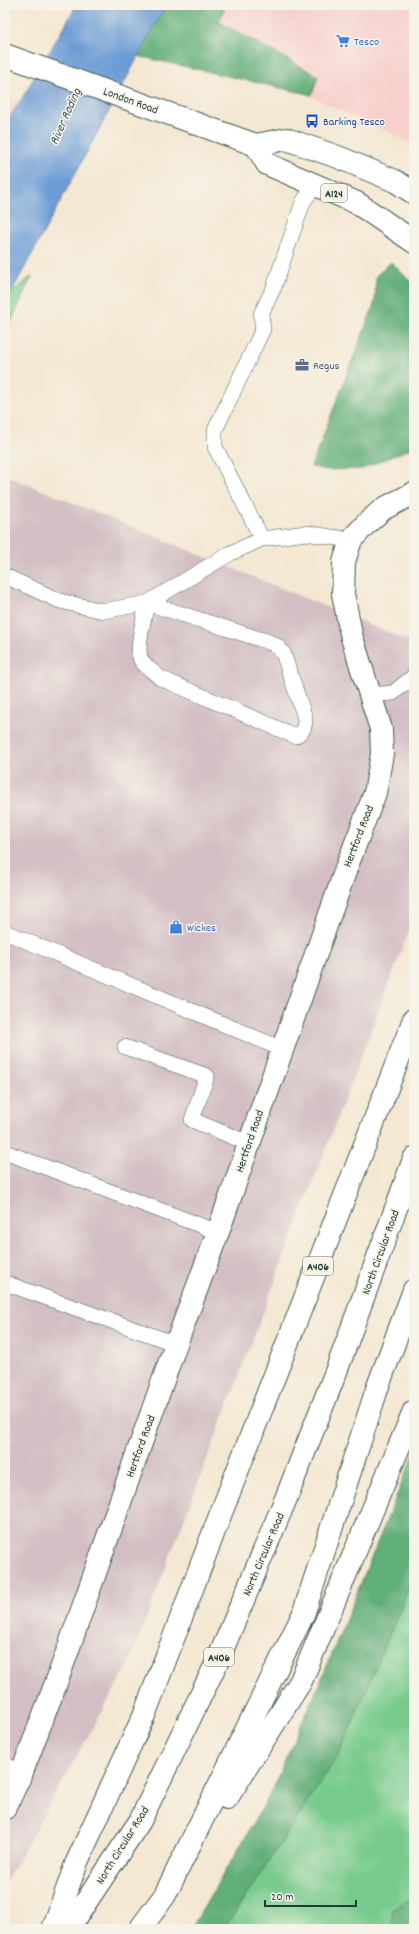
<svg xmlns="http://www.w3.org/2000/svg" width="419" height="1934" font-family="Dekko,sans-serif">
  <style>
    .built { fill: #f7d0cc }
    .industrial { fill: #d2bec3 }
    .green { fill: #77ca8c; stroke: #4b8460 }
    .forest { fill: #61ae78; stroke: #407656 }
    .water { fill: #6d9dd6; stroke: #466d85 }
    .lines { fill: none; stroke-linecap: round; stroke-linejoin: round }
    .service-casing { stroke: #3f574c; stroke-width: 16 }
    .minor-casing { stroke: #3f574c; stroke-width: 24 }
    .primary-casing { stroke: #3f574c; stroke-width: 24 }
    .trunk-casing { stroke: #3f574c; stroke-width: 24 }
    .service { stroke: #fff; stroke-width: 15 }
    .minor { stroke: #fff; stroke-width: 22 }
    .primary { stroke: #fff; stroke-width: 22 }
    .trunk { stroke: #fff; stroke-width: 22 }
    .labels { text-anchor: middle; stroke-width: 3; stroke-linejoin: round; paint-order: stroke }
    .shield { fill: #f7f3e8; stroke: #60746a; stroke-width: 1 }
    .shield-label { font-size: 11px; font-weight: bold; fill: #1f3d34 }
    .shop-label { font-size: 12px; fill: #366cbe; stroke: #f7f3e8; text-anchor: start }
    .street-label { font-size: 12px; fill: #1f3d34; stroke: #f7f3e8 }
    .transit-label { font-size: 12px; fill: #164399; stroke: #f7f3e8; text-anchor: start }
    .service-label { font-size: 12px; fill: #4e5e75; stroke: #f7f3e8; text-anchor: start }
    .water-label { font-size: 13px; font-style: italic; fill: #365a65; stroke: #f7f3e8 }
  </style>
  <rect width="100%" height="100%" fill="#f7f3e8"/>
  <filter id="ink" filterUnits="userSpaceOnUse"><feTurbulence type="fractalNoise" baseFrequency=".025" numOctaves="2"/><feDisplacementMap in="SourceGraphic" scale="8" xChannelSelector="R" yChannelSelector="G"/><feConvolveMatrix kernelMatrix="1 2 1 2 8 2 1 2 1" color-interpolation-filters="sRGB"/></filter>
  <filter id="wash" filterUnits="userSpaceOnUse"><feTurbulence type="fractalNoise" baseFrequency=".012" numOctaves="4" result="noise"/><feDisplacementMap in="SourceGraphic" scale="16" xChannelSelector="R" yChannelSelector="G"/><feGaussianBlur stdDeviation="0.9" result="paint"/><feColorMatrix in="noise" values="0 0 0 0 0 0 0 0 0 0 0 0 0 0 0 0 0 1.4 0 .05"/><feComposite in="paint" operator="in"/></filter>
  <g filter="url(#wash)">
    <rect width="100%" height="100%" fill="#f4e8d3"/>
    <path class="built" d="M 226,5 L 414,5 L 414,144 L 207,49 Z
      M 5,97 L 21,100 L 5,123 Z"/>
    <path class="industrial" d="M 5,475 L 414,643 L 414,918 L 128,1666 L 5,1883 Z"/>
    <path class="green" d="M 32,276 L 5,335 L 5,293 L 11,293 Z
      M 414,1576 L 414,1929 L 224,1929 L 339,1754 Z"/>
    <path class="forest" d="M 166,5 L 226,5 L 219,22 L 318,76 L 312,95 L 138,56 Z
      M 391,262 L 414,285 L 414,447 L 362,469 L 328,470 L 311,467 L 375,302 L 376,276 Z
      M 414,1453 L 414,1576 L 339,1754 L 224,1929 L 191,1929 L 268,1798 L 320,1683 Z
      M 414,1897 L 414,1929 L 391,1929 L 393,1908 Z"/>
    <path class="water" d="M 73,5 L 166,5 L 11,293 L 5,293 L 5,123 L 21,100 L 74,10 Z"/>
  </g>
  <g filter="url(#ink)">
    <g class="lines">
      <g class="service-casing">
        <path id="service" d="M 262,539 L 215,447 L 215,430 L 263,329 L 261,314 L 274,287 L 303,202 L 316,184
          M 5,576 L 60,601 L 103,611 L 147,603 L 231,553 L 262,539 L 306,533 L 351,540
          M 147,603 L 269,642 L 277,646 L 283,653 L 305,718 C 305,728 303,732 295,736 L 160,678 C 154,672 145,667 141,660 C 135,649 145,616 147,603 Z
          M 371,695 L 393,693 L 414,676
          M 5,932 L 282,1049
          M 125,1047 L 207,1076 L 192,1120 L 248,1143
          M 5,1152 L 218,1232
          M 5,1283 L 176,1344
          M 5,1765 L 22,1772"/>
      </g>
      <g class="minor-casing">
        <path id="minor" d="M 5,1808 L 22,1772 L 59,1675 L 176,1344 L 218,1232 L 347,866 L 375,793 L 382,754 L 381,729 L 352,638 L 343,594 L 344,562 L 351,540 L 366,524 L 383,509 L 414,493"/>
      </g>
      <g class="primary-casing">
        <path id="primary" d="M 5,55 L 256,145 L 286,139 L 338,157 L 395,181 L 414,193
          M 256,145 L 267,164 L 357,203 L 414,242"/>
      </g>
      <g class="trunk-casing">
        <path id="trunk" d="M 227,1798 L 301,1681 L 414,1411
          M 53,1929 L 76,1864 L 145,1713 L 221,1513 L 414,1019
          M 68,1929 L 140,1821 L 218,1660 L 287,1496 L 337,1369 L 414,1159
          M 140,1929 L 165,1895 L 303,1615 L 378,1386 L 414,1290"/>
      </g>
      <use href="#service" class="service"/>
      <use href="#minor" class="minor"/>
      <use href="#primary" class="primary"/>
      <use href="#trunk" class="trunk"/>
    </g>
  </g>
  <defs>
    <g id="supermarket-bare" transform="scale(1.08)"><path d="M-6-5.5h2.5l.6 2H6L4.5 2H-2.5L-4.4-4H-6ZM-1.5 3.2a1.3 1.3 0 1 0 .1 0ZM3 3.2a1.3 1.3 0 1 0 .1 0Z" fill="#3f7fe0" stroke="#f7f3e8" stroke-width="2.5" paint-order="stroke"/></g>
    <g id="bus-bare" transform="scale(1.08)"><path d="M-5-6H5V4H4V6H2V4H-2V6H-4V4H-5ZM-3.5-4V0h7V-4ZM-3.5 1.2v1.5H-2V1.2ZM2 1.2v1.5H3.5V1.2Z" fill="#1a4fb4" stroke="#f7f3e8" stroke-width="2.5" paint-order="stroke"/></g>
    <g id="office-bare" transform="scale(1.08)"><path d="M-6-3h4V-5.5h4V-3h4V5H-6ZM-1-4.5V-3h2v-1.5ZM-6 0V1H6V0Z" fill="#5c6f8a" stroke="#f7f3e8" stroke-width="2.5" paint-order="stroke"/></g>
    <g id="shop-bare" transform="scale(1.08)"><path d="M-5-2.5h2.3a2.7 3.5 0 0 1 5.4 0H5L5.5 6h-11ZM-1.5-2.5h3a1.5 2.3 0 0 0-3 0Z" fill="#3f7fe0" stroke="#f7f3e8" stroke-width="2.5" paint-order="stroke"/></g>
  </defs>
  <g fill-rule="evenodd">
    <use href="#supermarket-bare" x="343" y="41"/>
    <use href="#bus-bare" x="312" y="121"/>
    <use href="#office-bare" x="302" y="365"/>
    <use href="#shop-bare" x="176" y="927"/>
  </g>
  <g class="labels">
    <g class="shield">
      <rect x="321" y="184" width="26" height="18" rx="3"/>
      <rect x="303" y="1257" width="30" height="18" rx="3"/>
      <rect x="204" y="1648" width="30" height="18" rx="3"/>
    </g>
    <g class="shield-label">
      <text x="334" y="197">A124</text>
      <text x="318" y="1270">A406</text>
      <text x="219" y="1661">A406</text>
    </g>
    <g class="shop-label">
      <text x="354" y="45">Tesco</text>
      <text x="187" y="931">Wickes</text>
    </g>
    <g class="street-label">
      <text transform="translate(131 100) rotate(20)" y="4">London Road</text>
      <text transform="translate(358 836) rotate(-69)" y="4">Hertford Road</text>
      <text transform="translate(249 1141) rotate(-71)" y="4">Hertford Road</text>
      <text transform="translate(380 1252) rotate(-70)" y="4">North Circular Road</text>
      <text transform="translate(140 1446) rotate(-70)" y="4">Hertford Road</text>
      <text transform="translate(263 1554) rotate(-67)" y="4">North Circular Road</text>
      <text transform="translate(122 1845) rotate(-58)" y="4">North Circular Road</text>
    </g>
    <g class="transit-label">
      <text x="323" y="125">Barking Tesco</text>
    </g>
    <g class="service-label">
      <text x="313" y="369">Regus</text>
    </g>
    <g class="water-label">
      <text transform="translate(64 116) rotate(-66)" y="5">River Roding</text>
    </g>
  </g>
  <rect width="419" height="1934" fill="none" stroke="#f7f3e8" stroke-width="20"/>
  <path d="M265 1900v6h91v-6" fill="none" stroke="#1f3d34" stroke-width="2"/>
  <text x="271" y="1900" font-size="12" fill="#1f3d34" stroke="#f7f3e8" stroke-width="3" paint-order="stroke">20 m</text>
</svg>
